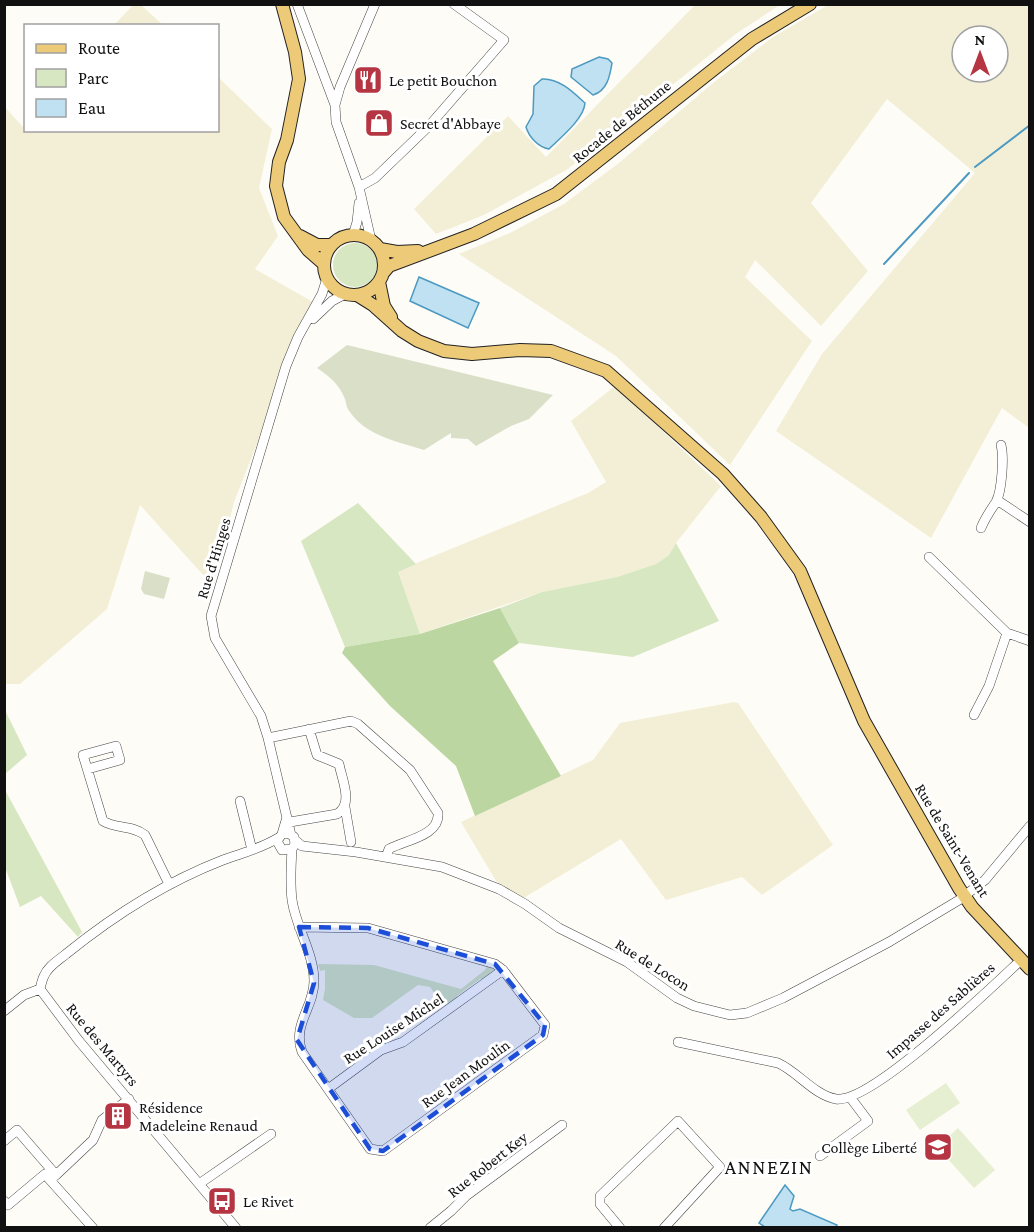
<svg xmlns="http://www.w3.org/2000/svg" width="1034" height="1232" font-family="'Crimson Pro',serif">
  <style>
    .farmland { fill: #f3efd7; fill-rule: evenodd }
    .green { fill: #d7e7c1 }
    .forest { fill: #bcd6a2 }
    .cemetery { fill: #d9e0c7 }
    .pitch { fill: #e6efd2 }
    .water { fill: #bfe1f1; stroke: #4c99c1; stroke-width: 1.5 }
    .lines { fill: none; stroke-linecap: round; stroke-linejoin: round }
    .stream { stroke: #4c99c1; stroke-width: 2 }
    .minor-casing { stroke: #444; stroke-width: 10 }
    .major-casing { stroke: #222; stroke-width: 14 }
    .minor { stroke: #fff; stroke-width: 9 }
    .major { stroke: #ecca78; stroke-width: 12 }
    .marked { fill: #1d4ed8; fill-opacity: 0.2; stroke: #1d4ed8; stroke-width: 4.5; stroke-dasharray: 12 8; stroke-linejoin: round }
    .labels { text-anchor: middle; stroke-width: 6; stroke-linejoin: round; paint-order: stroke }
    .poi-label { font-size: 16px; fill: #111; stroke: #fff; text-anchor: start }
    .street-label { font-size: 16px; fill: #111; stroke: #fff }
    .quarter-label { font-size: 20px; letter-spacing: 1.5px; fill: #111; stroke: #fff }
  </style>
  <rect width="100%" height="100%" fill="#fefcf6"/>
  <path class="farmland" d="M 133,5 L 141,5 L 163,25 L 114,25 Z
    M 695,5 L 780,5 L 737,33 L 568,169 L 484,215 L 436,234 L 414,209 L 508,116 L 546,157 Z
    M 828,5 L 1029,5 L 1029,428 L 1002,408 L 931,538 L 776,431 L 822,354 L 975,173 L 887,99 L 811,203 L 868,271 L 821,326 L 755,260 L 745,277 L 812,341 L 730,465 L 616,356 L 459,254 L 510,233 L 564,204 L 619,163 L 713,83 L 773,37 ZM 962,36 L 998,36 L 998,72 L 962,72 Z
    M 218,77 L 272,129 L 259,188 L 278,236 L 255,269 L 313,302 L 234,502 L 213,586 L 140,505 L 107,609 L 20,684 L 4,684 L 4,106 L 23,127 L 25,125 L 26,130 L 218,130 Z
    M 615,386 L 721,486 L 676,543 L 669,555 L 656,564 L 617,577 L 542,592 L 420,634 L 397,571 L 588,493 L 606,482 L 571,421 Z
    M 734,702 L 738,703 L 833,845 L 762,895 L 742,877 L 666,900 L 621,839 L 522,899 L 496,881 L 461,822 L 593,760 L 620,723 Z"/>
  <path class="green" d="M333 265a22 22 0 1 1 44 0a22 22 0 1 1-44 0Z
    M 358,503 L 416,564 L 398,572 L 420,634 L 345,647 L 301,541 Z
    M 676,543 L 719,621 L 633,657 L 519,643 L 500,608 L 542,592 L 617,577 L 656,564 L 669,555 Z
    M 5,710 L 27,755 L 5,774 L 4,774 Z
    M 4,788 L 82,932 L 78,937 L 41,896 L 20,907 L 5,867 Z
    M 318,964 L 374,965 L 461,989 L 485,970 L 487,965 L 492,967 L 494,972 L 485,980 L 480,979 L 457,996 L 457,1000 L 445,1008 L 442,1004 L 446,1002 L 444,999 L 440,1001 L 430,987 L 418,985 L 372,1018 L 354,1018 L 323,1000 L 325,989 L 325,970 L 320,971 Z"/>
  <path class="forest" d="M 500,608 L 519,643 L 493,661 L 561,776 L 475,816 L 456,766 L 390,706 L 342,653 L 345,647 L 420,634 Z"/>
  <path class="cemetery" d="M 347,345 L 553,395 L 529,419 L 511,426 L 476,446 L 468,439 L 451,438 L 451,433 L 424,450 C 399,442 366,436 350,412 C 347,409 346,403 345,399 C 339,384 330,377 317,368 Z
    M 145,571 L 170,578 L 164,599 L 144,594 L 141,589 Z"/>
  <path class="pitch" d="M 946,1083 L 960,1103 L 920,1130 L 906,1110 Z
    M 958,1128 L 995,1170 L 974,1188 L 937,1147 Z"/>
  <path class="water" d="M 599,57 L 608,59 L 612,63 C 610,76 607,91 593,95 L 571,77 L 572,69 Z
    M 542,79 C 559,78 573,92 585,103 C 584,119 560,138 549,149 C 538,147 529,137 526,127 L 533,114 L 534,86 Z
    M 419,277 L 479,303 L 468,328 L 410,301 Z
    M 785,1185 L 794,1196 L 790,1209 L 793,1211 L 800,1209 L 837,1225 L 835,1228 L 765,1227 L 759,1223 Z"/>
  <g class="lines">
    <path class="stream" d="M 975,167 L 1030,125
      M 884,264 L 969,173"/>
    <g class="minor-casing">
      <path id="minor" d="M 297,4 L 335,105
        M 359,187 L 375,178 L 429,126 L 504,40 L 454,4
        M 353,235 L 357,222 L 359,203
        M 371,240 L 359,187 L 336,122 L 335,105 L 340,87 L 375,4
        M 313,319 L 332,301 L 345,294
        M 997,500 L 1030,522
        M 981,528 C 985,518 990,511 996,502 C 1002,491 1004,457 1001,445
        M 929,557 L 1007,633 L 1030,641
        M 974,715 L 989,686 L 1007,633
        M 268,738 L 351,721 L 358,724 L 410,770 L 438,813 C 440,836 405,840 389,849 L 386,857
        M 88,769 L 120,760 L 116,746 L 83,755 L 103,821 C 116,829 133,825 145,835 L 169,884
        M 240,801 L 252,850
        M 345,807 L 351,842
        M 290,822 L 337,814 C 354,804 342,780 339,764 L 317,755 L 309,729
        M 282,834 L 289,833 L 294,837 L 295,844 L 292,849 L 282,850 L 277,841 L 282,834 L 287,817
        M 291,835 L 268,738 L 261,716 L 215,638 L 211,616 L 286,366 L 298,337 L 322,294 L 327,278
        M 295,840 L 302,846 L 356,852 L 442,867 L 499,889 L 525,904 L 559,928 L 627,962 L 677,998 L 694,1006 L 730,1015 L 747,1013 L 783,998 L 889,942 L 959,900 L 985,880 L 1030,826
        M 292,849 C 291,865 290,883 292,900 C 296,928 314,953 314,981 C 314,1008 292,1024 302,1052 L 370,1149 L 383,1151 L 543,1035 L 545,1025 L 503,970 L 495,964 L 368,928 L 299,927
        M 40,989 L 79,1041 L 236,1228
        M 40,989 C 41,985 42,980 44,976 C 48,966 59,960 66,954 C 113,916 166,882 223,860 C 242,853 260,849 278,838
        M 4,1011 L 24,995 L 40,989
        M 678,1042 L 778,1063 C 798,1072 814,1095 836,1099 C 871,1104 993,986 1021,960
        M 328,1089 L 381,1050 L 403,1042 L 503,970
        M 4,1141 L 17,1130 L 56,1175 L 93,1140 L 102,1120 L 129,1099
        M 820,1156 L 868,1121 L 850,1097
        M 50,1180 L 93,1228
        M 199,1184 L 271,1134
        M 4,1201 L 8,1205 L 45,1174 L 50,1180 L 56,1175
        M 430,1228 L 451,1211 L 466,1196 L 562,1125
        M 620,1228 L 600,1204 L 600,1196 L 678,1121 L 720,1167 L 664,1228"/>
    </g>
    <g class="major-casing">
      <path id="major" d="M 282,4 L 295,52 L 299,79 L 287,140 L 279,162 L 276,186 L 284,217 L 308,250 L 324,264
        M324 265a30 30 0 1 1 60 0a30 30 0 1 1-60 0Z
        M 300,236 L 317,245 L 331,245
        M 380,249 L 397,252 L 418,251
        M 384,272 L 389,266 L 474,234 L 556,194 L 752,39 L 810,4
        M 379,282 L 384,306 L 391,317
        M 357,295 L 373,305 L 402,331 L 418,341 L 444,351 L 472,354 L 520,350 L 551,351 L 606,371 L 723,474 L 761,517 L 800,571 L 864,721 L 959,888 L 972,907 L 1030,969"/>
    </g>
    <use href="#minor" class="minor"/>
    <use href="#major" class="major"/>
  </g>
  <path class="marked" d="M 299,927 L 368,928 L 495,964 L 545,1025 L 543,1035 L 383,1151 L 370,1149 L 297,1040 L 314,983 Z"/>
  <defs>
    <g id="restaurant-square" transform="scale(1.5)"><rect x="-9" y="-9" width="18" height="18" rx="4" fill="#b53542" stroke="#fff"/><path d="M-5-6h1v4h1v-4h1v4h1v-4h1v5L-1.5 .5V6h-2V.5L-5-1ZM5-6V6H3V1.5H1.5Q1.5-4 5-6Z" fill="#fff"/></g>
    <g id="shop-square" transform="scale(1.5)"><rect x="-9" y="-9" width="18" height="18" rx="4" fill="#b53542" stroke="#fff"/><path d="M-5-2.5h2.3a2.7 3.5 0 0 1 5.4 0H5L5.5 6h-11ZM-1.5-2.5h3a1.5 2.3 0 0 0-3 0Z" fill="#fff"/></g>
    <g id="building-square" transform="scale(1.5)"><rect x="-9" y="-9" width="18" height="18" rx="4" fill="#b53542" stroke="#fff"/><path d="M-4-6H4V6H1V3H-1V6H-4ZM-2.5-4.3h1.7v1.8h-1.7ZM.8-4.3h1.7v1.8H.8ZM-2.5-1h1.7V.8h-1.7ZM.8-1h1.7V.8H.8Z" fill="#fff"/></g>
    <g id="school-square" transform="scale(1.5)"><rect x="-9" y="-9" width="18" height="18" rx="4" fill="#b53542" stroke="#fff"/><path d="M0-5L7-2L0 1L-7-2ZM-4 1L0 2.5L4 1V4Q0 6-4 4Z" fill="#fff"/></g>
    <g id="bus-square" transform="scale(1.5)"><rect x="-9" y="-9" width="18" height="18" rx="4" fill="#b53542" stroke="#fff"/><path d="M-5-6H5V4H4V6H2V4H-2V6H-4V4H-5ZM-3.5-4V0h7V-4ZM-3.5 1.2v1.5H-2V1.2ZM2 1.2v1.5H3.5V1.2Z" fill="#fff"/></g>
  </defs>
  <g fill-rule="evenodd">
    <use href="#restaurant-square" x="368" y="80"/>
    <use href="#shop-square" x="379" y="123"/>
    <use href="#building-square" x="118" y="1116"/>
    <use href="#school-square" x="938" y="1147"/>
    <use href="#bus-square" x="222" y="1201"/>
  </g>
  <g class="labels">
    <g class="poi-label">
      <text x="389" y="86">Le petit Bouchon</text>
      <text x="400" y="129">Secret d'Abbaye</text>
      <text x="139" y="1113">Résidence<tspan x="139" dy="18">Madeleine Renaud</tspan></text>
      <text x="917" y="1153" text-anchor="end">Collège Liberté</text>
      <text x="243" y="1207">Le Rivet</text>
    </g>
    <g class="street-label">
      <text transform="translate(621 121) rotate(-39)" y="6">Rocade de Béthune</text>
      <text transform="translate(213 558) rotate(-73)" y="6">Rue d'Hinges</text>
      <text transform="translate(953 840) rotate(59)" y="6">Rue de Saint-Venant</text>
      <text transform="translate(653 964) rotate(32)" y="6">Rue de Locon</text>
      <text transform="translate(940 1010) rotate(-41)" y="6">Impasse des Sablières</text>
      <text transform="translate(393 1028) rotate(-33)" y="6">Rue Louise Michel</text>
      <text transform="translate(103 1044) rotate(50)" y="6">Rue des Martyrs</text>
      <text transform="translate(465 1073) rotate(-36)" y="6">Rue Jean Moulin</text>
      <text transform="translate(487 1164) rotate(-38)" y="6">Rue Robert Key</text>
    </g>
    <g class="quarter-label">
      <text x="769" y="1174">ANNEZIN</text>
    </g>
  </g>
  <rect width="1034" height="1232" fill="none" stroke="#111111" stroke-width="12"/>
  <rect x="24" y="24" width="195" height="108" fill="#ffffff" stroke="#a0a0a0" stroke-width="1.5"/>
  <rect x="36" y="44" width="30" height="9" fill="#ecca78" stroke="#a0a0a0" stroke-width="1.5"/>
  <text x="78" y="54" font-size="18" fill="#111111">Route</text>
  <rect x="36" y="69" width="30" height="18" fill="#d7e7c1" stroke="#a0a0a0" stroke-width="1.5"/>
  <text x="78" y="84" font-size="18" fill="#111111">Parc</text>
  <rect x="36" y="99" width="30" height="18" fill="#bfe1f1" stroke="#a0a0a0" stroke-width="1.5"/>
  <text x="78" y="114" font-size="18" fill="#111111">Eau</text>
  <g transform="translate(980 54)"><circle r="28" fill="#ffffff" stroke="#a0a0a0" stroke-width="1.5"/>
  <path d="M0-4.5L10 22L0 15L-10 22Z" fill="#b53542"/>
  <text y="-9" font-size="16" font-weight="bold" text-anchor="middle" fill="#111111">N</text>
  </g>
</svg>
